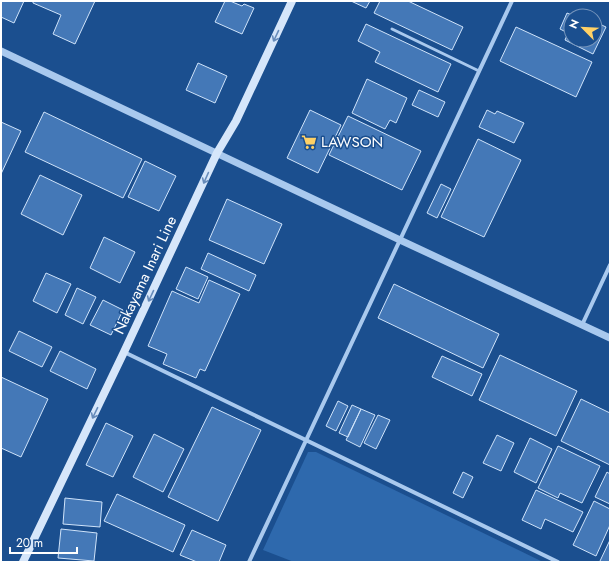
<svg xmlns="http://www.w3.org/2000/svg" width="611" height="563" font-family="Jost,sans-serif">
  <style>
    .green { fill: #2e69ad }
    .building { fill: #4478b7; stroke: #cfe3fa }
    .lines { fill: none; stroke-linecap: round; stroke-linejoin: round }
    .service { stroke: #a9c9ee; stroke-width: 3 }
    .minor { stroke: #a9c9ee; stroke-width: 4 }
    .tertiary { stroke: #a9c9ee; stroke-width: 7 }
    .secondary { stroke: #d6e6fa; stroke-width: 8 }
    .oneway { stroke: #668bba }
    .labels { text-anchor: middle; stroke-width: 3; stroke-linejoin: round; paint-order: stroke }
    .poi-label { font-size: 15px; fill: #fff; stroke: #1b4f8f; text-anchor: start }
    .street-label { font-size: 15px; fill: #fff; stroke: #1b4f8f }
  </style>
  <rect width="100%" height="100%" fill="#1b4f8f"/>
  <path class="green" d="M 308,452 L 316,452 L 543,562 L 294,562 L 263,550 Z"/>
  <path class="building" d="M 1,1 L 24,1 L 14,23 L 1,17 Z
    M 33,1 L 95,1 L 75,44 L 53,34 L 61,15 L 33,3 Z
    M 225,1 L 230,1 L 242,6 L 244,4 L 254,8 L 242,34 L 215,22 Z
    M 351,1 L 370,1 L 366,8 Z
    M 380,1 L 408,1 L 463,27 L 452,50 L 374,13 Z
    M 567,13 L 574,16 L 571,16 L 571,40 L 595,40 L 595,22 L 606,27 L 593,54 L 565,40 L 568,33 L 560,29 Z
    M 366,24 L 451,64 L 438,92 L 375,62 L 380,52 L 358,41 Z
    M 516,27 L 592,62 L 576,97 L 500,61 Z
    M 198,63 L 227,76 L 215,103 L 186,90 Z
    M 367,79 L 407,98 L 396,123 L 390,120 L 385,129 L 352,113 Z
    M 419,90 L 445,102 L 438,117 L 412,105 Z
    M 310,110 L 341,125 L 318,173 L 287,158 Z
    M 487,110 L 495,114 L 497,111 L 524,123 L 514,143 L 479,127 Z
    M 44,112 L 142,159 L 123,198 L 25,152 Z
    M 348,116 L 421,151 L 402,190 L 329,155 Z
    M 1,122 L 21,131 L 1,174 Z
    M 478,139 L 521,160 L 484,237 L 441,217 Z
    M 145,161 L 176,176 L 159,211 L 128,197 Z
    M 40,175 L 82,195 L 63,235 L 21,214 Z
    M 441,184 L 451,189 L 437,218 L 427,213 Z
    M 227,199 L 282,224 L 264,264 L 209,240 Z
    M 104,237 L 135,252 L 120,283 L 90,268 Z
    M 208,253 L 256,275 L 249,291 L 201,269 Z
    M 186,267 L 208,277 L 198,299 L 176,289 Z
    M 46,273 L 71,284 L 57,313 L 33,301 Z
    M 209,280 L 240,294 L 205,371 L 200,369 L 196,378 L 163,364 L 167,354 L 148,346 L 172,291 L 199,303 Z
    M 394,284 L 499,334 L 483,368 L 378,318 Z
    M 77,288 L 96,297 L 83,324 L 65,315 Z
    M 103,300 L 123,310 L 111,335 L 90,325 Z
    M 19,331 L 52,347 L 42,367 L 9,351 Z
    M 60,351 L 96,369 L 87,389 L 50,371 Z
    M 500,355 L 577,391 L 556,436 L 479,400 Z
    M 442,356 L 482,374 L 472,396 L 432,377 Z
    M 1,377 L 48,399 L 21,457 L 1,448 Z
    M 581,399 L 610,413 L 610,465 L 561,441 Z
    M 338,401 L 348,406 L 336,431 L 326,426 Z
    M 352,405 L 361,409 L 348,437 L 339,433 Z
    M 212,407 L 261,430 L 218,521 L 168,497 Z
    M 361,409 L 375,415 L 360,447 L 346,440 Z
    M 378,415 L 390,420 L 376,449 L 364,443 Z
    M 106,423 L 133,436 L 113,477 L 86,465 Z
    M 154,434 L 184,449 L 163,492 L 133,477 Z
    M 497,435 L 514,443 L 501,471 L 483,463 Z
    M 530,438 L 552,449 L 536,483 L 514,472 Z
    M 558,446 L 600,466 L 582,503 L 560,493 L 558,498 L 538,488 Z
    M 463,472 L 473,477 L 463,498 L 453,493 Z
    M 607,472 L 610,474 L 610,504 L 595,497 Z
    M 536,490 L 583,512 L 573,532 L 545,519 L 541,529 L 522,520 Z
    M 117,494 L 185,525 L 173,552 L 104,521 Z
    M 65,498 L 102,502 L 100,527 L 63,524 Z
    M 594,501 L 610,509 L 610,525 L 596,556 L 573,545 Z
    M 61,529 L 97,533 L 94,561 L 58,558 Z
    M 192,530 L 226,545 L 219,562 L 197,562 L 180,555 Z
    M 610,540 L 610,562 L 601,562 L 600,561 Z"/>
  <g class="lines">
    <path class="service" d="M 392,29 L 479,71"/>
    <path class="minor" d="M 582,325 L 610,265
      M 124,352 L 558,562
      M 249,562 L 512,1"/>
    <path class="tertiary" d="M 1,51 L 400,240 L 610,338"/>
    <path class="secondary" d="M 23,562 L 124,352 L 217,153 L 236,121 L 292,1"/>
  </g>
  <defs><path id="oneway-shaft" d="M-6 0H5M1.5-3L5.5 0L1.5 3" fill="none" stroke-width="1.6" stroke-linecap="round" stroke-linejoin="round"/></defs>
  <g class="oneway">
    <use href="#oneway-shaft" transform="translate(276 36) rotate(115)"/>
    <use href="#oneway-shaft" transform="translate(206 178) rotate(114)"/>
    <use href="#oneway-shaft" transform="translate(151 296) rotate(115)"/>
    <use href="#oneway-shaft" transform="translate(95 413) rotate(116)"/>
  </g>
  <defs>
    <g id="supermarket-bare" transform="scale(1.2)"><path d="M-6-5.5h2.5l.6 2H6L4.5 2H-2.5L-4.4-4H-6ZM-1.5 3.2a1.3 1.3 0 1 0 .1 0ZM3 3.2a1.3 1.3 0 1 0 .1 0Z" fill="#ffd166" stroke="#1b4f8f" stroke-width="2.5" paint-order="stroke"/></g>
  </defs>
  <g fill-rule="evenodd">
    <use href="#supermarket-bare" x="309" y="142"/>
  </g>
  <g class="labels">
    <g class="poi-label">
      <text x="321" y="147">LAWSON</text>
    </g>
    <g class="street-label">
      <text transform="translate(145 275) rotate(-65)" y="5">Nakayama Inari Line</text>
    </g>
  </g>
  <rect width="611" height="563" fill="none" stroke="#ffffff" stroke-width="4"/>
  <g transform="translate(583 28) rotate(294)"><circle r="19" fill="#1b4f8f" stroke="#7695bc"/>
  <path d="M0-3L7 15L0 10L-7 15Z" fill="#ffd166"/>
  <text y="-6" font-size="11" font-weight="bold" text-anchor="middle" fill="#ffffff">N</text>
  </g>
  <path d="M10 547v6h67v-6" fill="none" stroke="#ffffff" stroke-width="2"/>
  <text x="16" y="547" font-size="12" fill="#ffffff" stroke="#1b4f8f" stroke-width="3" paint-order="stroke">20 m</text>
</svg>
